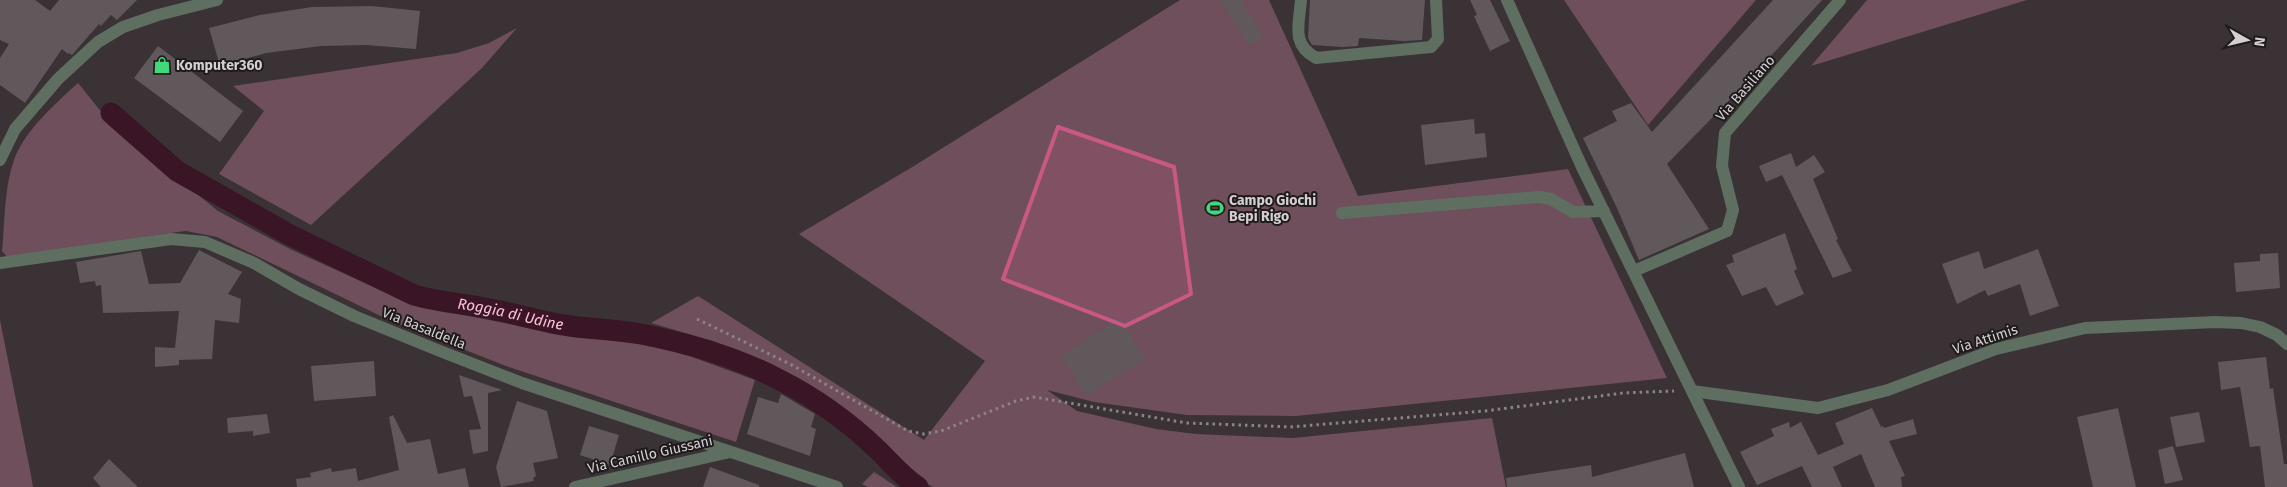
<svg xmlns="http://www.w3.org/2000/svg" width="2287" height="487" font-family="'Fira Sans',sans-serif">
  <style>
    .green { fill: #6e4f5b }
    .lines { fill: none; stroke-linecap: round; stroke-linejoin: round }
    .canal { stroke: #391525; stroke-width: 21 }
    .building { fill: #61585b }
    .path { stroke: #8b8487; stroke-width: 3; stroke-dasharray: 2.5 4; stroke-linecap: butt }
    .minor { stroke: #5e6f62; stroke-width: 12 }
    .marked { fill: #c95884; fill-opacity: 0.2; stroke: #c95884; stroke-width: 4; stroke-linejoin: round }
    .labels { text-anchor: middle; stroke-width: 4; stroke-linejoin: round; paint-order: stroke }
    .poi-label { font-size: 14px; font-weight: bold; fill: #d5cfd1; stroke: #1f1b1c; text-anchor: start }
    .street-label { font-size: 14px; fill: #d5cfd1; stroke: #1f1b1c }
    .water-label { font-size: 15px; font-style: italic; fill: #fbc0d7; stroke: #1f1b1c }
  </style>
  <rect width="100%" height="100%" fill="#3a3235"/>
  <path class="green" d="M 1180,0 L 1269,0 L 1358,196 L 1568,169 L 1667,378 L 1296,416 L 1187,415 L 1094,402 L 1047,390 L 1077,411 L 1156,429 L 1196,434 L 1293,438 L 1492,418 L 1506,487 L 933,487 L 909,473 L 883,445 L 820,397 L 791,379 L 716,342 L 651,323 L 698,296 L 924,440 L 985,361 L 799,234 L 909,169 Z
    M 1564,0 L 1756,0 L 1648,125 Z
    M 1867,0 L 2027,0 L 1811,66 Z
    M 517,28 L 482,68 L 311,225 L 219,174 L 264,111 L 233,86 L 457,53 L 489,43 Z
    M 78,83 L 111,124 L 218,211 L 292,250 L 376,288 L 438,310 L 531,328 L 637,341 L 684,354 L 755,380 L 736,442 L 506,366 L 389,320 L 217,237 L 186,231 L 162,234 L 10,260 L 2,251 C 5,221 4,188 14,160 C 24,131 56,103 78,83 Z
    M 0,320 L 30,470 L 33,487 L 0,487 Z
    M 874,472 L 897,487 L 868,487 L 862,484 Z"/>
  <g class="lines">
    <path class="canal" id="s1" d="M 111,113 L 177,171 L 290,235 L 414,295 C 437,302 461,303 485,308 C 513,313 541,322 570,326 C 593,329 618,330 641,334 C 687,343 736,357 778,379 C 814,397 850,423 879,451 C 892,464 903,477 918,487"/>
  </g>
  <path class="building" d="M 0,0 L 35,0 L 50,11 L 59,0 L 137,0 L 117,20 L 111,15 L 101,26 L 99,24 L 72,55 L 69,53 L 68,54 L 62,49 L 25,103 L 0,85 L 0,58 L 9,44 L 0,40 Z
    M 1220,0 L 1241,0 L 1264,36 L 1249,46 Z
    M 1310,0 L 1425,0 L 1422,40 L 1404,41 L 1359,38 L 1358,46 L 1342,47 L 1312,45 L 1308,38 Z
    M 1470,0 L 1490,0 L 1510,41 L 1490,51 L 1474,16 L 1477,15 Z
    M 1773,0 L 1822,0 L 1749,80 L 1667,164 L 1709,229 L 1639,260 L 1617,208 L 1583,138 L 1617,121 L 1612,111 L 1631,103 L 1652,132 Z
    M 372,6 L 420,11 L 416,49 L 366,45 L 321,46 L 266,53 L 220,66 L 209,28 L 260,15 L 312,7 Z
    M 158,46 L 243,111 L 220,142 L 134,78 Z
    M 1474,119 L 1475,134 L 1485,133 L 1487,157 L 1425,165 L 1421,125 Z
    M 1791,153 L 1796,167 L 1814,155 L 1825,172 L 1813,179 L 1838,239 L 1836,240 L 1852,271 L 1833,278 L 1782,175 L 1766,182 L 1759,166 Z
    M 1785,233 L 1797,269 L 1794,271 L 1804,294 L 1776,306 L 1766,287 L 1742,296 L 1726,265 L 1734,262 L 1732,255 Z
    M 2038,249 L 2059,306 L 2030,316 L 2020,284 L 1988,296 L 1985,290 L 1957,304 L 1942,264 L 1979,251 L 1984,269 Z
    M 199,250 L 242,272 L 228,294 L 241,299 L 239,323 L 215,320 L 212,359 L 179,360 L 179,365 L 155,367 L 155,347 L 175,348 L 179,311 L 103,313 L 101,285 L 96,286 L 95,281 L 80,283 L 76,262 L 141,251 L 149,284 L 180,283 Z
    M 2278,253 L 2280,288 L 2236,292 L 2234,263 L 2260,261 L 2260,254 Z
    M 1120,318 L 1145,359 L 1086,396 L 1061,356 Z
    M 2266,357 L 2270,389 L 2273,388 L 2284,464 L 2287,464 L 2287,487 L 2265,487 L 2260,446 L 2250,447 L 2240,387 L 2221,390 L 2218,362 Z
    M 374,361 L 376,396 L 314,401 L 311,366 Z
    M 459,375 L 502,390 L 488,393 L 488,451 L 473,454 L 469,430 L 481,429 L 472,396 L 464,397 Z
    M 781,394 L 815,414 L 811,427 L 816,429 L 810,456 L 747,434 L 758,397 L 778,403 Z
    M 517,401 L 547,411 L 558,458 L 533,463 L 536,476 L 533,478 L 534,481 L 501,487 L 496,467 Z
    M 1872,408 L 1881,427 L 1883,426 L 1884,428 L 1913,419 L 1917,434 L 1889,441 L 1905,476 L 1901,477 L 1902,487 L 1875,487 L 1861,454 L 1833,467 L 1842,487 L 1812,487 L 1802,466 L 1757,485 L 1740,452 L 1774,436 L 1771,429 L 1789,422 L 1790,428 L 1801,422 L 1818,455 L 1844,444 L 1835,423 Z
    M 2118,408 L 2136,487 L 2093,487 L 2077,417 Z
    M 2199,412 L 2205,442 L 2176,447 L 2170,417 Z
    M 267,414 L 270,433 L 253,436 L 253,431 L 228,433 L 227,418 Z
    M 393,415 L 407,443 L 430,439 L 438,474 L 465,468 L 469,487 L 297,487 L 296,479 L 311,477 L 310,473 L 331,468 L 332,472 L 356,468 L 358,481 L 399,470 L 389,417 Z
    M 589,426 L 619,435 L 610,465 L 580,455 Z
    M 2173,446 L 2183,480 L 2165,484 L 2158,450 Z
    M 1685,453 L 1694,487 L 1507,487 L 1506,478 L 1591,465 L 1592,477 Z
    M 109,459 L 138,487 L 101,487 L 93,478 Z
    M 710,467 L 759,485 L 759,487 L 703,487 Z"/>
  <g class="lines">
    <path class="path" d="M 697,319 L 790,364 L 908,431 L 923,434 L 941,431 L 1016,401 L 1034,397 L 1187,423 L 1290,427 L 1485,411 L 1623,393 L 1674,391"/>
    <path class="minor" d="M 1301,0 C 1299,25 1291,44 1316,58 L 1431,47 L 1438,39 L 1436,0
      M 1507,0 L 1582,167 L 1739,487
      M 0,160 L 15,129 L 58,79 L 98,42 L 123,27 L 158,15 L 217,0
      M 1342,213 L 1539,197 L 1551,199 L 1573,212 L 1604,211
      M 0,263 L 171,239 L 205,242 L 254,263 L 299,289 L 354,316 L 440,351 L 522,383 L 837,487
      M 1634,271 L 1727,231 L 1733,210 L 1722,166 L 1725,133 L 1840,0
      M 1692,391 L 1818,408 L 1888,390 L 1996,349 L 2085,328 L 2215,322 L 2241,323 L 2260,327 L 2277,335 L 2287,344
      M 575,487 L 730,452"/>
  </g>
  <path class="marked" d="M 1058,127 L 1174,167 L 1191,294 L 1125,326 L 1003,279 Z"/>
  <defs>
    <g id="shop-bare" transform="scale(1.35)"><path d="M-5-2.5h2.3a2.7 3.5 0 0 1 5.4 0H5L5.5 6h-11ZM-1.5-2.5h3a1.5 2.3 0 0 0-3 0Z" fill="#41d77c" stroke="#1f1b1c" stroke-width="2.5" paint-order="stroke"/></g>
    <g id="stadium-bare" transform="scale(1.35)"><path d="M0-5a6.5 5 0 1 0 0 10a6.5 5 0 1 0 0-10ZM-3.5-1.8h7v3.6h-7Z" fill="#41d77c" stroke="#1f1b1c" stroke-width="2.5" paint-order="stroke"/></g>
  </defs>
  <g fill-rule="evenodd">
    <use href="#shop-bare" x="162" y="65"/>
    <use href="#stadium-bare" x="1215" y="208"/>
  </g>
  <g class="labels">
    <g class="poi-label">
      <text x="176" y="70">Komputer360</text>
      <text x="1229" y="205">Campo Giochi<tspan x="1229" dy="16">Bepi Rigo</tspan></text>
    </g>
    <g class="street-label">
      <text transform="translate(1745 88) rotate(-49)" y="5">Via Basiliano</text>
      <text transform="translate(424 328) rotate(22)" y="5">Via Basaldella</text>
      <text transform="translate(1985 339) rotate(-18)" y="5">Via Attimis</text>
      <text transform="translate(650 454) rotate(-13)" y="5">Via Camillo Giussani</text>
    </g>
    <g class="water-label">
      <text dy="5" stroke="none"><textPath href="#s1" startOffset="454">Roggia di Udine</textPath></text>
    </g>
  </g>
  <g transform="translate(2247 40) rotate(98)" stroke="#1f1b1c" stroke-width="4" paint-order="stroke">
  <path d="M0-4L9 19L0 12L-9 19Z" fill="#d5cfd1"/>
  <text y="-8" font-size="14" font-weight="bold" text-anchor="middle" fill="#d5cfd1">N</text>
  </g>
</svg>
